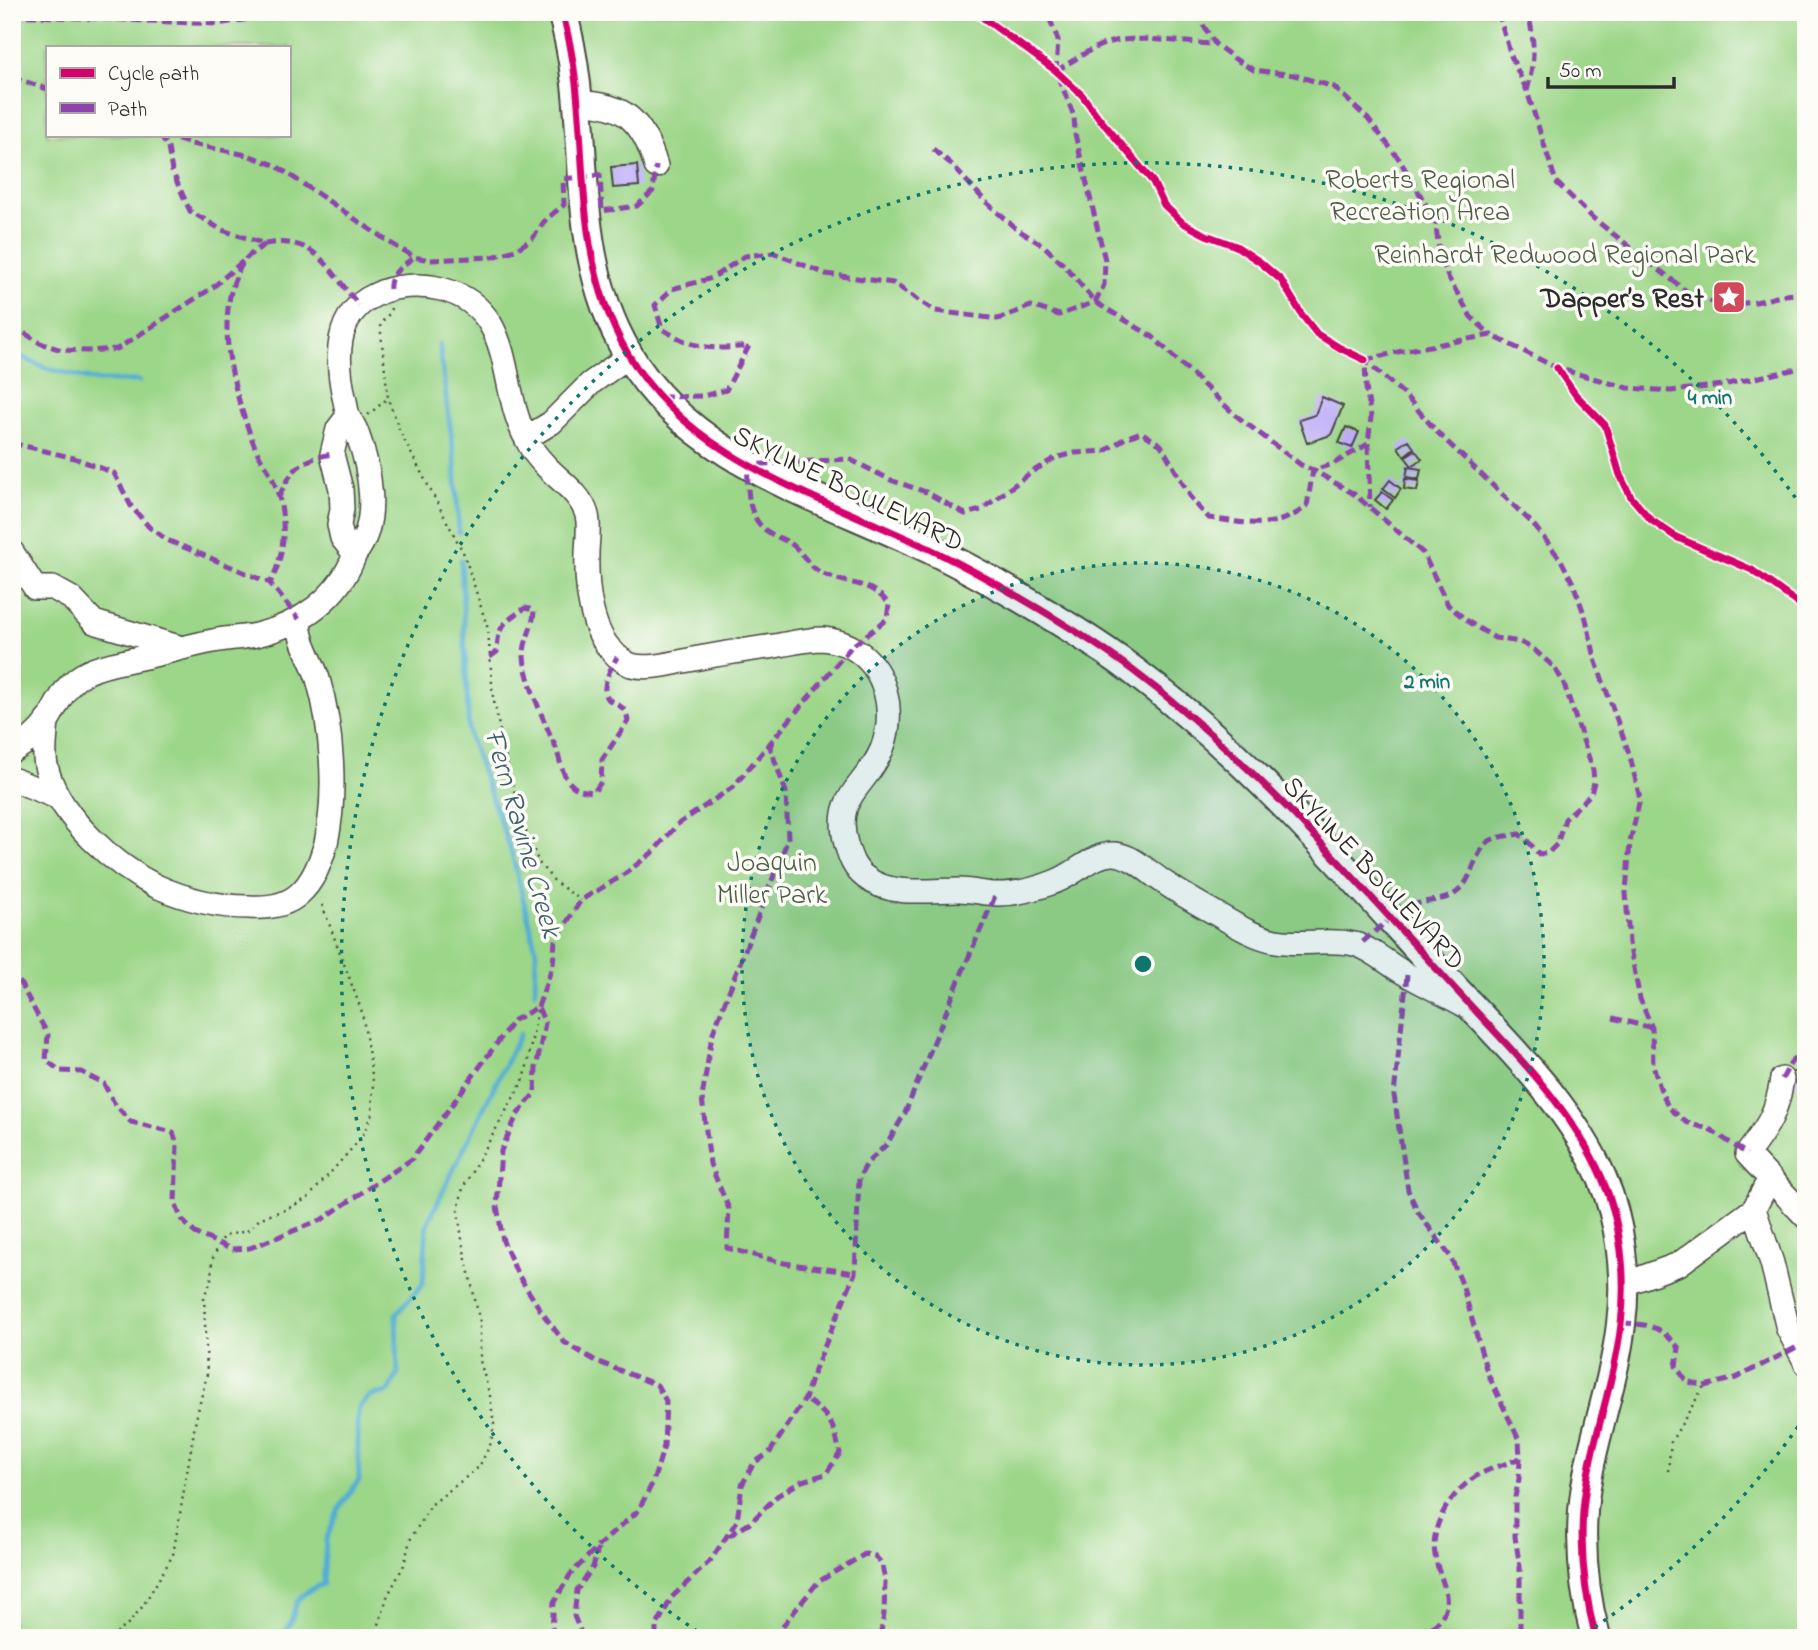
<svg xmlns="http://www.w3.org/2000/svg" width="1818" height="1650" font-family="'Indie Flower',sans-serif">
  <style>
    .green { fill: #9cd688; stroke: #64805a; stroke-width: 2; fill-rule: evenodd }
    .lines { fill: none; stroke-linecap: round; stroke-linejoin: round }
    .stream { stroke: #53add1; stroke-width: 5 }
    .building { fill: #bdabf8 }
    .minor-casing { stroke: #484640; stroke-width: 26 }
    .major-casing { stroke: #484640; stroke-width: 32 }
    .path { stroke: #484640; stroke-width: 2.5; stroke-dasharray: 2 5; stroke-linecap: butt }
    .minor { stroke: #fff; stroke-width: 23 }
    .major { stroke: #fff; stroke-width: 28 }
    .quiet { stroke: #8e44ad; stroke-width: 5; stroke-dasharray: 10 5; stroke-linecap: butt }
    .cycleway-casing { stroke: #fdfcf7; stroke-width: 11 }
    .cycleway { stroke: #d6006c; stroke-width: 7 }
    .ring { fill: none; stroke: #0f766e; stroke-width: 3.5; stroke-dasharray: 3.5 7 }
    .labels { text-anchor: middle; stroke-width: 7; stroke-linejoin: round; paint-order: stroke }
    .park-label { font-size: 28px; fill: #4d5e47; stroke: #fdfcf7 }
    .poi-label { font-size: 28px; font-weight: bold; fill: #2b2b2b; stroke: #fdfcf7; text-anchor: end }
    .street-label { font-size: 28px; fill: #2b2b2b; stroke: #fdfcf7 }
    .water-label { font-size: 30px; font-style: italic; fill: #3b5f6d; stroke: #fdfcf7 }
    .centre { fill: #0f766e; stroke: #fdfcf7; stroke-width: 3.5 }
    .ring-label { font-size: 21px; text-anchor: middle; font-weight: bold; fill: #0f766e; stroke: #fdfcf7; stroke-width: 7; stroke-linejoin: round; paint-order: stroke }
  </style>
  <rect width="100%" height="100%" fill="#fdfcf7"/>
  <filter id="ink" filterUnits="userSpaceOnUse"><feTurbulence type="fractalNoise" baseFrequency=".0143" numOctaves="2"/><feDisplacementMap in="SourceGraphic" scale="14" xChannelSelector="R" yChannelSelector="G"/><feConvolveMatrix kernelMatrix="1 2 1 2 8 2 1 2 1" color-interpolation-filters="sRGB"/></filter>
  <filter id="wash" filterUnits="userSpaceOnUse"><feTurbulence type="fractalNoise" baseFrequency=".00686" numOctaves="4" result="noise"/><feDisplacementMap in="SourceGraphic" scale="28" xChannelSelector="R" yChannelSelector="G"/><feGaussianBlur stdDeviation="1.57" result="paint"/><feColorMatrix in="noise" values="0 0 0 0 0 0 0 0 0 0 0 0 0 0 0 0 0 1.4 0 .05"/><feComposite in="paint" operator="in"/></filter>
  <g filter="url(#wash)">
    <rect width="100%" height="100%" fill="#e9deb9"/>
    <path class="green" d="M 12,12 L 1806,12 L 1806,1638 L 12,1638 ZM 47,47 L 289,47 L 289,135 L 47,135 Z"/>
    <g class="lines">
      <path class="stream" d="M 439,344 L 455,462 L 459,532
        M 12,353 L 46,368 L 97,381 L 139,381
        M 461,560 L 469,735 L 512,854 L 536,950 L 535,992
        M 285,1632 C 303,1604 285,1600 323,1584 L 326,1540 L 339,1509 L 359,1480 L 357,1421 L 359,1407 L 370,1396 L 388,1392 L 398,1374 L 396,1314 L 423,1284 L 427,1224 L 520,1034"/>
    </g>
    <g id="blocks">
      <path class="building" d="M 637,165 L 639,186 L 613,188 L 611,167 Z
        M 1322,397 L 1343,406 L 1331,435 L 1307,443 L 1299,420 L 1315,415 Z
        M 1346,427 L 1359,432 L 1352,448 L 1339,443 Z
        M 1408,440 L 1414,448 L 1404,456 L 1398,447 Z
        M 1415,450 L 1422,459 L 1412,466 L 1405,457 Z
        M 1408,467 L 1421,469 L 1419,479 L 1406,477 Z
        M 1405,479 L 1419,481 L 1417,491 L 1404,489 Z
        M 1390,480 L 1401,489 L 1395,498 L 1383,489 Z
        M 1382,492 L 1393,500 L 1386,509 L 1375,500 Z
        M 1806,1064 L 1806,1093 L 1804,1094 L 1790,1075 Z"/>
    </g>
  </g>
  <g filter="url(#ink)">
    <use href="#blocks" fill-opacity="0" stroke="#484640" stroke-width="2"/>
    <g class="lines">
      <g class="minor-casing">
        <path id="minor" d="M 576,103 C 624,102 643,121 656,166
          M 348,416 L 338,429 L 332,454 L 341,489 L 342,509 L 339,525 L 342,538 L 355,554 C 381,522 370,468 357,433 C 355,427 351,422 348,416 C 346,410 346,403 344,397 C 336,359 334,314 375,295 C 393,285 421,284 441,289 C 518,308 497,387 527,440 C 531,448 538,458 544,464 C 558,480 581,493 587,515 C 590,527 587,542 587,554 C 586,586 590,632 615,654 C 617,657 628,664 631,665 C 649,670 671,663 689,660 C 718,654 746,650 775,646 C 791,643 808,639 823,639 C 832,640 843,643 851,647 C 887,667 896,712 882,749 C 866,788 833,794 846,844 C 850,857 854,869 865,877 C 890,897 929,890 959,890 C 972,890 985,894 998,894 C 1018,894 1036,889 1054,882 C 1075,875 1093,853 1115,854 C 1134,856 1149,873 1165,883 C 1178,892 1192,900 1206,908 C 1228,920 1252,937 1276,941 C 1302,946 1328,938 1354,944 C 1371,948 1388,964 1404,973 C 1423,984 1444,994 1464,1005
          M 526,438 L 551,423 L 591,383 L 629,356
          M 12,552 L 35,588 L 53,588 L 71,598 L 94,622 L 182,648
          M 47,720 C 46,737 42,756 48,773 C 62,819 114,865 156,886 C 185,899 218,907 249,907 C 266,908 286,906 299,894 C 314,881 321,861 326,843 C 337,794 332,727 318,679 C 312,659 298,640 299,619
          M 12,751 C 27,743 39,734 48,720 C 60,700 66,682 88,672 C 104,664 123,662 140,658 C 164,653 188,646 213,641 C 227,638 242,638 256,635 C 300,625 339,598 355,554
          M 12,779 L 59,798
          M 1782,1079 C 1777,1113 1768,1126 1747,1154 L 1806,1217
          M 1754,1209 L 1772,1263 L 1788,1329 L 1806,1363
          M 1622,1285 L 1679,1264 L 1754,1209 L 1770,1178"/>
      </g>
      <g class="major-casing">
        <path id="major" d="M 562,12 C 596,127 563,243 628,354 C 687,455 806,492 906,538 C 945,555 983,576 1019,597 C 1062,622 1105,648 1144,679 C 1257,765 1349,874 1445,978 C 1501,1040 1568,1100 1602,1178 C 1621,1221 1627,1277 1621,1324 C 1614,1387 1588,1448 1583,1511 C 1580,1553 1585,1597 1596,1638"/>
      </g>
      <path class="path" d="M 391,308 L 390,313 L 380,324 L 388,398 L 400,432 L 464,554 L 488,629 L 493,697 L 505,755 L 522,822 L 539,863 L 555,882 L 581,900
        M 368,415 L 388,398
        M 1668,1471 L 1671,1442 L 1704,1386
        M 12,1614 L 23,1638
        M 111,1638 L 126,1626 L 143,1606 L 173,1555 L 196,1419 L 207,1374 L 204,1296 L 211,1281 L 212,1260 L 224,1236 L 247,1231 L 261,1218 L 285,1210 L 308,1198 L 362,1137 L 372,1114 L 373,1081 L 362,1012 L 321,902
        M 375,1638 L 387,1597 L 404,1565 L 410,1540 L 431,1505 L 479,1467 L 491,1443 L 494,1424 L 490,1396 L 480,1361 L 480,1322 L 463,1246 L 458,1211 L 463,1188 L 525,1077 L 538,1007"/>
      <use href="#minor" class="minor"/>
      <use href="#major" class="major"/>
      <path class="quiet" d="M 492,12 L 511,12
        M 1195,12 L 1215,44 L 1238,61 L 1254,70 L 1294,75 L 1334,87 L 1368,119 L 1399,159 L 1435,220 L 1440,257 L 1448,277 L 1471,317 L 1491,335
        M 1498,12 L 1511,56 L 1527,91 L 1556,182 L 1593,218 L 1690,294 L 1721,305 L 1756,302 L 1785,295 L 1806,293
        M 12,15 L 217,24 L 295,12
        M 1056,71 C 1075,60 1094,45 1115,41 C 1144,36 1185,43 1215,44
        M 12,77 L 47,89
        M 1527,91 C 1535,60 1535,43 1528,12
        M 160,135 L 168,148 L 172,171 L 190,211 L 222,230 L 265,244 C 259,249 249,254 244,261 C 210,315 234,393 255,447 C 259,457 266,466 271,475 C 287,510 288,550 270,583
        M 163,135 L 191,144 L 247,155 L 275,165 L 392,244 L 414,257 L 430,260 L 493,257 L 515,250 L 532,239 L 546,219 L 564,205 L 563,179 L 600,175 L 602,211 L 637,206 L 653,191 L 656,166
        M 933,149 L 950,163 L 986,202 L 1015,228 L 1044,246 L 1065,266 L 1095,302 L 1153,337 L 1234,414 L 1301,465 L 1313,470 L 1354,494 L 1423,553 L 1448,605 L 1470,623 L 1495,638 L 1520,642 L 1532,648 L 1553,666 L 1563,681 L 1593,770 L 1594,782 L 1591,794 L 1565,819 L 1557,844 L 1548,853 L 1539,854 L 1526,839 L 1519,834 C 1509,836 1496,836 1488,842 C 1473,855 1473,880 1457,892 C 1444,902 1431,899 1416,904 C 1395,912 1376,931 1359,945
        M 265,244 C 319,235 328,271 359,305
        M 390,289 C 388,274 404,265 414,257
        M 12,325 L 40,343 L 62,350 L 88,351 L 117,349 L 212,288 L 243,261
        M 1362,358 L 1404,394 L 1437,432 L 1533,524 L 1561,560 L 1573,583 L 1586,619 L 1596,662 L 1630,756 L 1640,799 L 1630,842 L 1626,892 L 1629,943 L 1640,999 L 1652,1028 L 1653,1065 L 1660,1088 L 1668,1107 L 1686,1122 L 1711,1130 L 1747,1154
        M 1365,360 L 1402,351 L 1491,335 L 1557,368 L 1628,388 L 1671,391 L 1723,385 L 1806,367
        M 661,397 L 703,396 L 726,390 L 749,346 C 710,350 695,349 662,329 L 655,305 L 672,289 L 712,278 L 745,256 L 774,253 L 826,274 L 893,283 L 935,311 L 998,319 L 1031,306 L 1059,315 L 1095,302 L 1104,285 L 1105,260 L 1075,134 L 1074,116 L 1056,71 L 1058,40 L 1047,12
        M 12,443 L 74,458 L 114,473 L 131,506 L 149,527 L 167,540 L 270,583 L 299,619
        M 1368,444 L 1370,507
        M 279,497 C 291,469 301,459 332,454
        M 490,657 L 497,652 C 498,624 503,624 525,608 L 534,610 C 534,627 523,640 524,657 C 526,682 546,725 556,748 C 560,759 562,775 570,783 C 577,791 584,791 594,792 L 601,782 L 602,760 L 628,721 C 626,708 622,707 612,702 C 596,693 611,668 617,657
        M 772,742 L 770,747 L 786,792 L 788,839 L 712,1035 L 702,1098 L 710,1164 L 729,1209 L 727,1248 L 784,1263 L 855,1273
        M 12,968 L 48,1035 L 46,1060 L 60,1071 L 82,1072 L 104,1084 L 114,1103 L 131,1122 L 173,1132 L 177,1144 L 175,1203 L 182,1220 L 195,1233 L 231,1249 L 250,1248 L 321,1220 L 412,1159 L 514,1020 L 538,1007 L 545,1023 L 536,1068 L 535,1093 L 517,1115 L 501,1151 L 497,1206 L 503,1241 L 517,1273 L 543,1314 L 564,1342 L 596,1361 L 657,1385 L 666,1401 L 664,1446 L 653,1482 L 638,1511 L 598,1546 L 570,1575 L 554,1602 L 552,1630 L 554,1638
        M 1407,975 L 1394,1095 L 1408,1190 L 1418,1212 L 1450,1256 L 1462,1284 L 1487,1372 L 1519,1440 L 1520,1458 C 1505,1465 1489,1468 1475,1477 C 1450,1494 1430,1525 1435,1555 C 1438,1578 1457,1600 1438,1622 C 1432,1628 1422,1633 1415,1638
        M 538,1007 L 553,964 L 555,941 L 581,900 L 622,876 L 653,852 L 678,824 L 733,787 L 851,647 L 887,619 L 889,604 C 869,580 851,586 826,575 C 810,569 806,557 794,546 C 787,540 778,538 770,533 C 747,520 747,489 748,465 L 849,459 L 893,481 L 926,492 L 965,514 L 981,510 L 1030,473 L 1055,458 L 1075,453 L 1105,451 L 1125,438 L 1141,432 L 1161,445 L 1193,501 L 1209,518 C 1246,523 1276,531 1307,506 L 1313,470 L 1333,464 L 1368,444 L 1371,417 L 1366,388 L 1365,360
        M 1613,1018 L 1652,1028
        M 1782,1079 L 1793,1059 L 1806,1050
        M 1622,1323 C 1650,1324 1660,1326 1679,1348 L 1676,1366 L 1686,1381 L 1704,1386 L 1736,1378 L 1797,1347
        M 1520,1458 L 1519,1479 L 1515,1497 L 1515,1537 L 1520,1567 L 1520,1632 L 1522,1638
        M 729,1536 L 750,1523 L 777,1496 L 802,1481 L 826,1474 L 840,1453 C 833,1423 831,1416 805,1399
        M 290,1638 L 296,1634 L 303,1638
        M 583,1638 L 574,1616 L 577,1590 L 593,1567 L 598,1549
        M 656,1638 L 656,1627 L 672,1597 L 710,1561 L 737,1521 L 742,1485 L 754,1463 L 770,1452 L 805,1399 L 811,1379 L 855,1273 L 859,1178 L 867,1163 L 887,1144 L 905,1113 L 964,968 L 996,894
        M 773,1638 L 818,1582 L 865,1554 L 875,1556 L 882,1564 L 885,1581 L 884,1614 L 880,1638"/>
      <g class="cycleway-casing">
        <path id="cycleway" d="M 562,12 C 596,127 563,243 628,354 C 687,455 806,492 906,538 C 945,555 983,576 1019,597 C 1062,622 1105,648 1144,679 C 1257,765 1349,874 1445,978 C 1501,1040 1568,1100 1602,1178 C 1621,1221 1627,1277 1621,1324 C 1614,1387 1588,1448 1583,1511 C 1580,1553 1585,1597 1596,1638
          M 975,12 L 1056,71 L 1082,95 L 1099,118 L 1153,182 L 1164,205 L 1183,223 L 1206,235 L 1236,246 L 1260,262 L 1281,280 L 1302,315 L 1317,334 L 1340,348 L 1365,360
          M 1557,368 L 1575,394 L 1605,425 L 1620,475 L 1631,497 L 1651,520 L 1676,537 L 1752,570 L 1806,609"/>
      </g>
      <use href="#cycleway" class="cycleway"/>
    </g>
  </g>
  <circle cx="1143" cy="964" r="401" fill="#0f766e" fill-opacity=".12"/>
  <g class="ring">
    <circle cx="1143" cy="964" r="401"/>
    <path d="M1804 1418A802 802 0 0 1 1580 1637M706 1637A802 802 0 1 1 1804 510"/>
  </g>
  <defs>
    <g id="sight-square" transform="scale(1.75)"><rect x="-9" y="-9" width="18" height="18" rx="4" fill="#d1495b" stroke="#fdfcf7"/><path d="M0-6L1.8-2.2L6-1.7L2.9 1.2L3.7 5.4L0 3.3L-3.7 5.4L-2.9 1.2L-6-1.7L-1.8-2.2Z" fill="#fff"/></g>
  </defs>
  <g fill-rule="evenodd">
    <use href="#sight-square" x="1729" y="297"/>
  </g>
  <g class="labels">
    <g class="park-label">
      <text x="1420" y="188">Roberts Regional<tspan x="1420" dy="32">Recreation Area</tspan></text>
      <text x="1565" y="263">Reinhardt Redwood Regional Park</text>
      <text x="772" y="871">Joaquin<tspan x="772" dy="32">Miller Park</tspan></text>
    </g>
    <g class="poi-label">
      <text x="1704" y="307">Dapper’s Rest</text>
    </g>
    <g class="street-label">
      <text transform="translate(849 487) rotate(26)" y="10">SKYLINE BOULEVARD</text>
      <text transform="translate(1375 872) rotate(47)" y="10">SKYLINE BOULEVARD</text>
    </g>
    <g class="water-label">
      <text transform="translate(524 833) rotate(74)" y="10">Fern Ravine Creek</text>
    </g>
  </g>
  <circle cx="1143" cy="964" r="10" class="centre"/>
  <g class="ring-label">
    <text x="1710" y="404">4 min</text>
    <text x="1427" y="688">2 min</text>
  </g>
  <rect width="1818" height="1650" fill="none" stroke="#fdfcf7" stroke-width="42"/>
  <rect x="46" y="46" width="245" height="91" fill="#fdfcf7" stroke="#a9a8a5" stroke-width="2"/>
  <rect x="60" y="68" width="35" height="10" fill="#d6006c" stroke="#a9a8a5" stroke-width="2"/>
  <text x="108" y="80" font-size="21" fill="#2b2b2b">Cycle path</text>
  <rect x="60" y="103" width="35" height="10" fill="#8e44ad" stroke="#a9a8a5" stroke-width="2"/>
  <text x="108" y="116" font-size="21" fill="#2b2b2b">Path</text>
  <path d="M1548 77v10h126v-10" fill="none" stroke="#2b2b2b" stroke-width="3.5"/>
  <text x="1559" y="77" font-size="21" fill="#2b2b2b" stroke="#fdfcf7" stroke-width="5" paint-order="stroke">50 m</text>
</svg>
